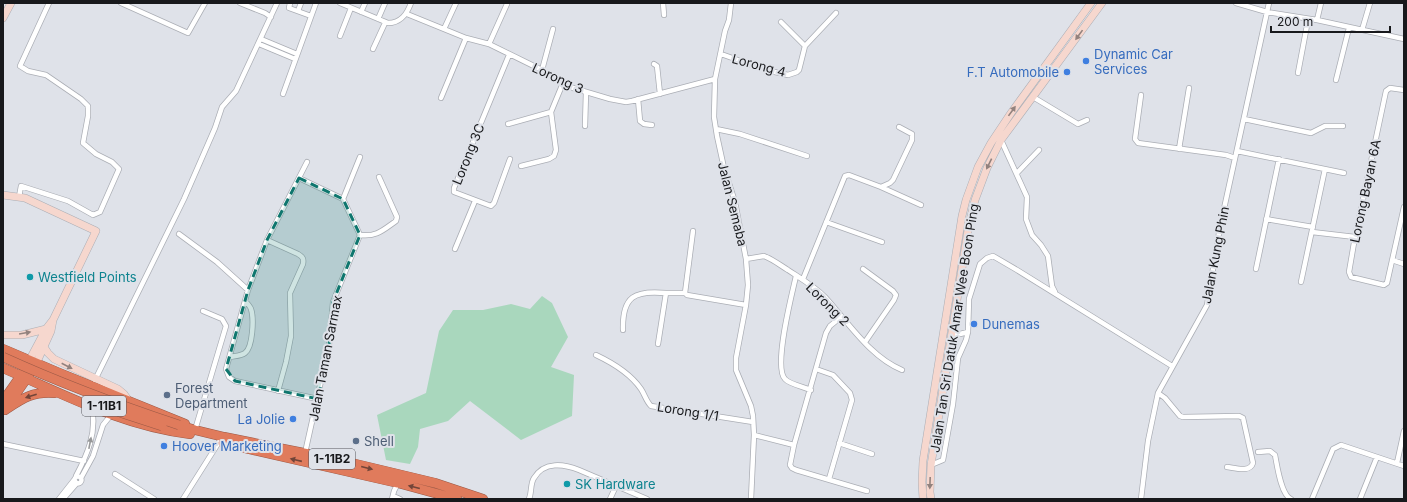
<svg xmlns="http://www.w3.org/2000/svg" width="1407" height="502" font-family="Inter,sans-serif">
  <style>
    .green { fill: #a9d7bd }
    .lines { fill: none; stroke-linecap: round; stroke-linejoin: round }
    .street-casing { stroke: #abaeb5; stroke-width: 6 }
    .secondary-casing { stroke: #abaeb5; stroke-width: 8 }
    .highway-casing { stroke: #9a5946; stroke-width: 10 }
    .street { stroke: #fff; stroke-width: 4.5 }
    .secondary { stroke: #f6d7ce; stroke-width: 7 }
    .highway { stroke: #e07b5c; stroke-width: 9 }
    .highway-bridge-casing { stroke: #9a5946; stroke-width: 10; stroke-linecap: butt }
    .highway-bridge { stroke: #e07b5c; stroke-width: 9 }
    .oneway { fill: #92827e }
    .oneway2 { fill: #724539 }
    .oneway3 { fill: #979899 }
    .marked { fill: #0f766e; fill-opacity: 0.2; stroke: #0f766e; stroke-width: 3; stroke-dasharray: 8 5; stroke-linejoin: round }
    .shop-dot { fill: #3f7fe0; stroke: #dfe2e9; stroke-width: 1.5 }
    .culture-dot { fill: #0f9aa8; stroke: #dfe2e9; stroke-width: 1.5 }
    .service-dot { fill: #5c6f8a; stroke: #dfe2e9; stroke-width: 1.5 }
    .labels { text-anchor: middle; stroke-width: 4; stroke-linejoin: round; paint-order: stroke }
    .shield { fill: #dfe2e9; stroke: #54555a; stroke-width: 1 }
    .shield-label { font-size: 12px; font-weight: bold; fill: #18191c }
    .shop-label { font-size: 13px; fill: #366cbe; stroke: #dfe2e9; text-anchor: start }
    .street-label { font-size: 13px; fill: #18191c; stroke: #dfe2e9 }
    .culture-label { font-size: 13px; fill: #0d838f; stroke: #dfe2e9; text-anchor: start }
    .service-label { font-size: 13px; fill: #4e5e75; stroke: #dfe2e9; text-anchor: start }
  </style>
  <rect width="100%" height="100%" fill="#dfe2e9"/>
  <path class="green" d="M 542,296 L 552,303 L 568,337 L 551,367 L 574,375 L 572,416 L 521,440 L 470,401 L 448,421 L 420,429 L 418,447 L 410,464 L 386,460 L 377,415 L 426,393 L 439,331 L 453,310 L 483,310 L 511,304 L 530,309 Z"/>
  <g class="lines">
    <g class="street-casing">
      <path id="street" d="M 121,3 L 188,33 L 205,3
        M 240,3 L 265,13 L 271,17
        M 290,3 L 289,8 L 311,16
        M 340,3 L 388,23 C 401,23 407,14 411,3
        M 663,3 L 664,15
        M 731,3 L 729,20 L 725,31 L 715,79 L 714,117 L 717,136 L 724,168 L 735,202 L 746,259 L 748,285 L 746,305 L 736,358 L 736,370 L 751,406 L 753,416 L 754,435 L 751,499
        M 1236,3 L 1267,12 L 1317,20 L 1404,39
        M 298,11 L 301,3
        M 361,12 L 365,3
        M 407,14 L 466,38 L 489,44 L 542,70 L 573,88 L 610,99 L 626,102 L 632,101 L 715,79
        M 378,19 L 385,3
        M 1317,20 L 1321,3
        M 781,22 L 805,46
        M 444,29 L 456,3
        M 1362,30 L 1370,3
        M 340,36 L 351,8
        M 261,39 L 297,54
        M 259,44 L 295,59
        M 489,44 L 507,4
        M 373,49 L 385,23
        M 721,54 L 766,70 L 788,75 L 797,72 L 799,70 L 805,46 L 836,13
        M 509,55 L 454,188 L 454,192 L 491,206 L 494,203 L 510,159
        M 654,64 L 657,66 L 660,94
        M 542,70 L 553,29
        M 1298,73 L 1308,20
        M 1336,80 L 1349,28
        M 1404,90 L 1390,88 L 1386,91 L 1355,237 L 1349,272 L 1351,277 L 1384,285 L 1387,283 L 1404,207
        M 283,94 L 316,3
        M 1141,95 L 1135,139 L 1138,143 L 1226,155 L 1235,158
        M 1033,97 L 1078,124 L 1087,120
        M 441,98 L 466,38
        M 638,99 L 640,121 L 644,124 L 652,125
        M 1244,119 L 1311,133 L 1325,126 L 1343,126
        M 508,124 L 551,112
        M 585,126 L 586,92
        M 716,129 L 740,134 L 807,156
        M 1001,140 L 1027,197 L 1026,219 L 1032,235 L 1041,245 L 1048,256 L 1052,286 L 1055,292
        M 1179,149 L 1189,88
        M 1237,151 L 1344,173
        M 307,162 L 267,240 L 248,290 L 226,369 L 229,377 L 235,381 L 318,399
        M 521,166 L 549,159 L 554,156 L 556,150 L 551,112 L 563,83
        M 1017,173 L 1039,150
        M 299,178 L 343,199 L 360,235 L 333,302 L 329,345 L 305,453
        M 881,187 L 890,183 L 893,180 L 912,140 L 912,134 L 899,127
        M 19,197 L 21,186 L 68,201 L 93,215 L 100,212 L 119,169 L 112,162 L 96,154 L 83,143 L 88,116 L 88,106 L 81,99 L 46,75 L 28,71 L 20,66 L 49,3
        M 343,199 L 360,157
        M 1266,219 L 1313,227
        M 826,222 L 882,242
        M 693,231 L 685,293 L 687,295 L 746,305
        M 1312,232 L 1355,237
        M 179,234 L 217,262 L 248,290
        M 360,235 C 377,237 383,230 396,221 L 397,217 L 379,177
        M 267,240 L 298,254 C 303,257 304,259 303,264 L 290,293 L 291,336 L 286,362 L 278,391
        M 455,249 L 475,201
        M 746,259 L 764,256 C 772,259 780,265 788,270 C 800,278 814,286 825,297 C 848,322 870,357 902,370
        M 1392,260 L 1404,264
        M 863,269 L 893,291 L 896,295 L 894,300 L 865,342
        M 1256,269 L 1279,159
        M 796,276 C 792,294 773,367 785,379 C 789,384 804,387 811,390
        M 803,279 L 845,176 L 849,175 L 881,187 L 921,205
        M 1301,282 L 1325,169
        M 841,317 L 830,326 L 826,333 L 794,445 L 790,465 L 792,468 L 796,470 L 867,491
        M 623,330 C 622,296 635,290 666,293
        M 953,334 L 960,334 L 968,332
        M 658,344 L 666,293 L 685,293
        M 596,355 C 613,363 630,373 641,389 C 645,395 646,401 651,406 L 753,422
        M 230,357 C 234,356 241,356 245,353 C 253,347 254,318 251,309 C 250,306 247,303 245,301
        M 816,369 L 833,375 L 850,393 L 852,400 L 829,479
        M 95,380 L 184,199 L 215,128 L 222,107 L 236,91 L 277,3
        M 1158,393 L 1165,398 L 1180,416 L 1183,417 L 1239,416 L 1243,418 L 1253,463 C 1250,473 1235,468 1227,467
        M 195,430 L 226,326 L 222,319 L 203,311
        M 754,435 L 794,445
        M 839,443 L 872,454
        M 3,444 L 84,461
        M 1258,452 L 1270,451 L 1275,455 C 1277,465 1281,495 1291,499
        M 1397,463 L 1404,431
        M 931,465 L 943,460 L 953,404 L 958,358 L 966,340 L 968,332 L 969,299 L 980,264 L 987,258 L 993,256 L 1017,270 L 1172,366
        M 115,474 L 154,499
        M 76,476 C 87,455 97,433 92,408
        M74.5 480a3.5 3.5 0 1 1 7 0a3.5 3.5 0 1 1-7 0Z
        M 81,478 L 93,456 L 103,425 L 111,415
        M 393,496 L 400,499
        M 59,499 L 74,480
        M 63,499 L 77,483
        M 183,499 L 219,442
        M 392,499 L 394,491 L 398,483
        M 529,499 C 532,492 530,484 534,478 C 544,461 564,464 579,470 L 647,499
        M 610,499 L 616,486
        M 1141,499 L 1148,441 L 1158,393 L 1207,305 L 1220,227 L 1269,3
        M 1312,499 L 1333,449 L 1341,445 L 1404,466
        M 1360,499 L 1377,457"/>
    </g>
    <g class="secondary-casing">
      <path id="secondary" d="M 3,18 L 11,3
        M 3,195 L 25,198 L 96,231 L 53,320 L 46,329 L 29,361
        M 3,335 L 22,335 L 46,329
        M 44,347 L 48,353 L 54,359 L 118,389 L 124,394 L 129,401
        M 36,364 L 51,331 L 53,320
        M 923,499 L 922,482 L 923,461 L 962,216 L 966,200 L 978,167 L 991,143 L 1011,113 L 1091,3
        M 931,499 L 930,492 L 931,465 L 969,224 L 975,200 L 987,168 L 1001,140 L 1102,3"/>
    </g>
    <g class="highway-casing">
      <path id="highway" d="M 3,349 L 57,372 L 185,424
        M 3,368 C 65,395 123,426 190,434
        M 3,401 L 24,371
        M 9,404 L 29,375
        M 5,410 C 23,398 33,391 55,393
        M 179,425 L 195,430 L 224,437 L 339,460 L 435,483 L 483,499
        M 223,443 L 398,483 L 457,499"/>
    </g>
    <use href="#street" class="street"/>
    <use href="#secondary" class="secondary"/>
    <use href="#highway" class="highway"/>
    <g class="highway-bridge-casing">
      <path id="highway-bridge" d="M 3,357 C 60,383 119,405 179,425
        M 93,401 L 122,413 L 162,426"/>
    </g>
    <use href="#highway-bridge" class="highway-bridge"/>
  </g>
  <defs><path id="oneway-solid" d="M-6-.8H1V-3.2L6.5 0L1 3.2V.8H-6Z"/></defs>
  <g class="oneway">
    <use href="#oneway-solid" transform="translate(1079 35) rotate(126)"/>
    <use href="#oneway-solid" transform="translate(1012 111) rotate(-54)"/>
    <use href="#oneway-solid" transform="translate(989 164) rotate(116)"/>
    <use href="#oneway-solid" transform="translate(25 333) rotate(-10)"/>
    <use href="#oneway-solid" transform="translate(67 366) rotate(27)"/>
    <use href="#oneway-solid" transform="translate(930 483) rotate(92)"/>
  </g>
  <g class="oneway2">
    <use href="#oneway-solid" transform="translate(31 396) rotate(162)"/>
    <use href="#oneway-solid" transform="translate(296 460) rotate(-167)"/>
    <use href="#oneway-solid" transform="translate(367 468) rotate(14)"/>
    <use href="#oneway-solid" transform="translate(414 487) rotate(-166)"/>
  </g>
  <use class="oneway3" href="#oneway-solid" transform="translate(90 443) rotate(-79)"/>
  <path class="marked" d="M 299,178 L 343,199 L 360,235 L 333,302 L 329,345 L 318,399 L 235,381 L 226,369 L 248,290 L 267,240 Z"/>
  <g class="shop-dot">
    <circle cx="1086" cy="61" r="4"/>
    <circle cx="1067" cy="72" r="4"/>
    <circle cx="974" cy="324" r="4"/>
    <circle cx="293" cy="419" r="4"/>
    <circle cx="164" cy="446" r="4"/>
  </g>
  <g class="culture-dot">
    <circle cx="30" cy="277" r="4"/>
    <circle cx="567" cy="484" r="4"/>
  </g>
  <g class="service-dot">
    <circle cx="167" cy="395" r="4"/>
    <circle cx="356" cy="441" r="4"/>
  </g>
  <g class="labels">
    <g class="shield">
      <rect x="82" y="396" width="44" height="20" rx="3"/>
      <rect x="309" y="449" width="46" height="20" rx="3"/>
    </g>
    <g class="shield-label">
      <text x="104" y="410">1-11B1</text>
      <text x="332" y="463">1-11B2</text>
    </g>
    <g class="shop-label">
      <text x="1094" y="59">Dynamic Car<tspan x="1094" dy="15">Services</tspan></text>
      <text x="1059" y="77" text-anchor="end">F.T Automobile</text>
      <text x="982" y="329">Dunemas</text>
      <text x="285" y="424" text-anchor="end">La Jolie</text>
      <text x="172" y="451">Hoover Marketing</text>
    </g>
    <g class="street-label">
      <text transform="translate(759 65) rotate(15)" y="5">Lorong 4</text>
      <text transform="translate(558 78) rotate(25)" y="5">Lorong 3</text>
      <text transform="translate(468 154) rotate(-68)" y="5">Lorong 3C</text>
      <text transform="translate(1365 191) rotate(-78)" y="5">Lorong Bayan 6A</text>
      <text transform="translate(733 204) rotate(76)" y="5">Jalan Semaba</text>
      <text transform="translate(1215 255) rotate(-79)" y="5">Jalan Kung Phin</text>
      <text transform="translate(828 304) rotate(45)" y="5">Lorong 2</text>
      <text transform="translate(954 328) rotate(-81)" y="5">Jalan Tan Sri Datuk Amar Wee Boon Ping</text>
      <text transform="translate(325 358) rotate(-79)" y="5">Jalan Taman Sarmax</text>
      <text transform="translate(688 411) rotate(9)" y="5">Lorong 1/1</text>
    </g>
    <g class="culture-label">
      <text x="38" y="282">Westfield Points</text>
      <text x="575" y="489">SK Hardware</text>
    </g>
    <g class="service-label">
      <text x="175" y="393">Forest<tspan x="175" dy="15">Department</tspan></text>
      <text x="364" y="446">Shell</text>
    </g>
  </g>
  <rect width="1407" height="502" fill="none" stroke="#18191c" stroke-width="8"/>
  <path d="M1271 26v6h119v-6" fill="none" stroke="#18191c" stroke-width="2"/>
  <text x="1277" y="26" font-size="12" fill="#18191c" stroke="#dfe2e9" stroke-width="3" paint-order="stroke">200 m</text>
</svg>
